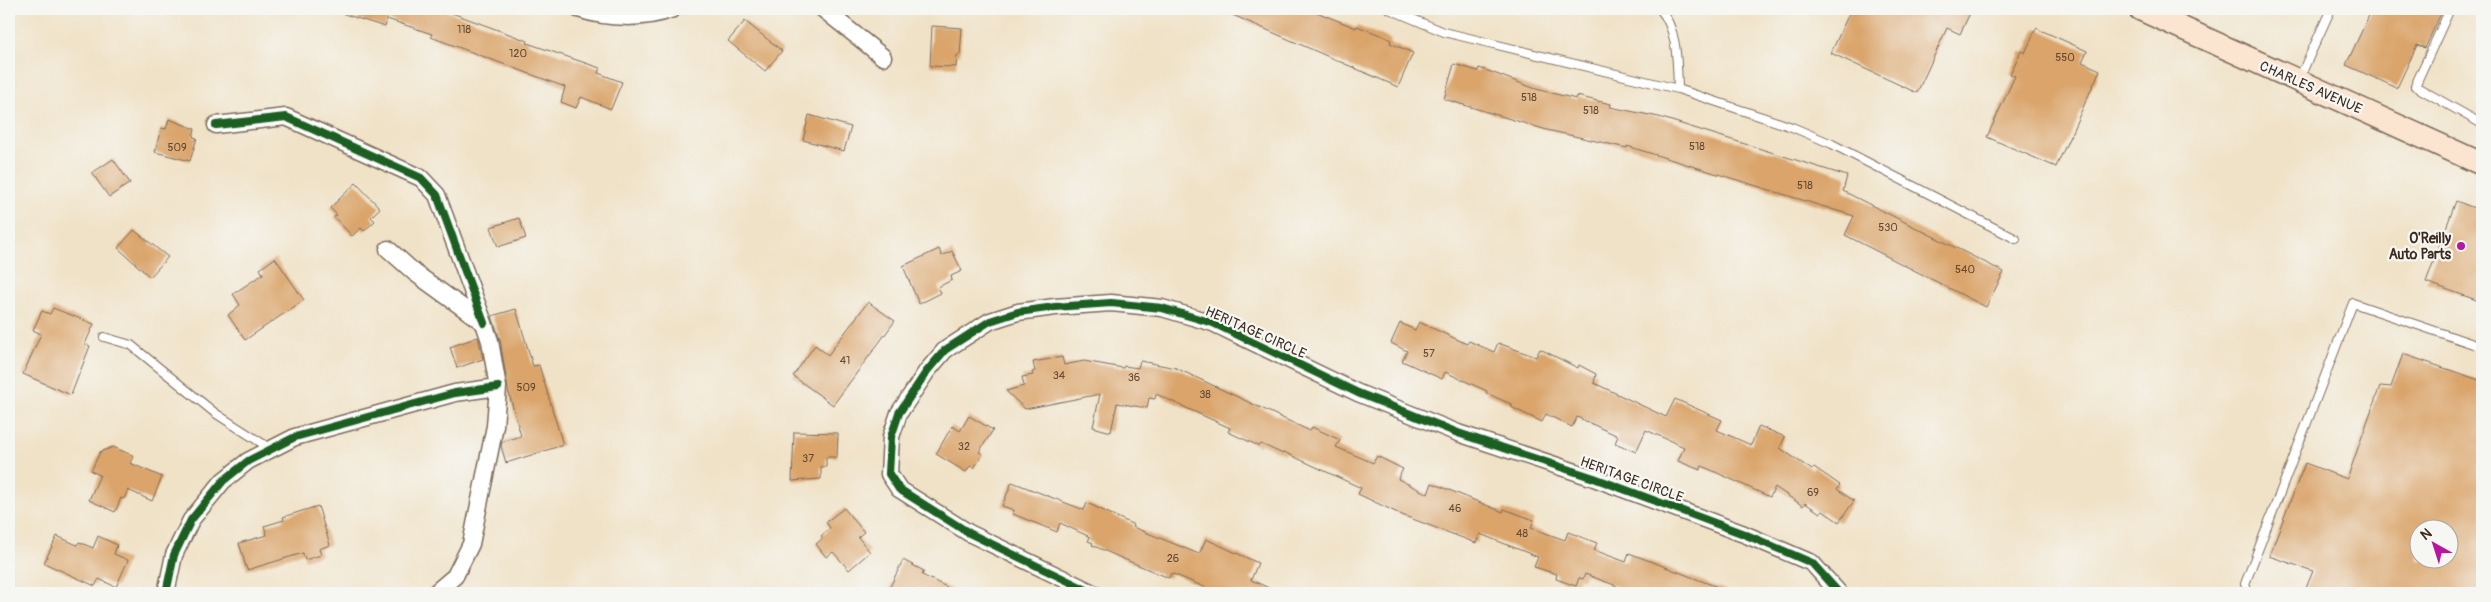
<svg xmlns="http://www.w3.org/2000/svg" width="2491" height="602" font-family="Pangolin,sans-serif">
  <style>
    .building { fill: #daa46b; fill-rule: evenodd }
    .lines { fill: none; stroke-linecap: round; stroke-linejoin: round }
    .lane-casing { stroke: #7a6a59; stroke-width: 10 }
    .street-casing { stroke: #7a6a59; stroke-width: 19 }
    .secondary-casing { stroke: #7a6a59; stroke-width: 25 }
    .lane { stroke: #fff; stroke-width: 8 }
    .street { stroke: #fff; stroke-width: 16 }
    .secondary { stroke: #fce5d0; stroke-width: 22 }
    .cycleway-casing { stroke: #f6f6f2; stroke-width: 11 }
    .cycleway { stroke: #1b5e20; stroke-width: 8 }
    .poi-dot { fill: #b5179e; stroke: #f6f6f2; stroke-width: 2 }
    .labels { text-anchor: middle; stroke-width: 4.5; stroke-linejoin: round; paint-order: stroke }
    .number-label { font-size: 11px; fill: #634831 }
    .street-label { font-size: 14px; fill: #3b2a1e; stroke: #f6f6f2 }
    .poi-label { font-size: 14px; font-weight: bold; fill: #3b2a1e; stroke: #f6f6f2; text-anchor: end }
  </style>
  <rect width="100%" height="100%" fill="#f6f6f2"/>
  <filter id="ink" filterUnits="userSpaceOnUse"><feTurbulence type="fractalNoise" baseFrequency=".02" numOctaves="2"/><feDisplacementMap in="SourceGraphic" scale="10" xChannelSelector="R" yChannelSelector="G"/><feConvolveMatrix kernelMatrix="1 2 1 2 8 2 1 2 1" color-interpolation-filters="sRGB"/></filter>
  <filter id="wash" filterUnits="userSpaceOnUse"><feTurbulence type="fractalNoise" baseFrequency=".0096" numOctaves="4" result="noise"/><feDisplacementMap in="SourceGraphic" scale="20" xChannelSelector="R" yChannelSelector="G"/><feGaussianBlur stdDeviation="1.12" result="paint"/><feColorMatrix in="noise" values="0 0 0 0 0 0 0 0 0 0 0 0 0 0 0 0 0 1.4 0 .05"/><feComposite in="paint" operator="in"/></filter>
  <g filter="url(#wash)">
    <rect width="100%" height="100%" fill="#f0e2c7"/>
    <g id="blocks">
      <path class="building" d="M 338,9 L 441,9 L 528,41 L 527,43 L 600,68 L 598,73 L 622,82 L 611,109 L 581,97 L 576,108 L 561,102 L 565,87 L 431,37 L 432,34 L 387,19 L 385,27 L 338,12 Z
        M 1219,9 L 1309,9 L 1356,28 L 1357,26 L 1383,36 L 1391,40 L 1390,43 L 1413,53 L 1398,87 Z
        M 1851,9 L 1972,9 L 1960,34 L 1947,28 L 1917,93 L 1831,53 Z
        M 2372,9 L 2443,9 L 2425,48 L 2417,45 L 2397,88 L 2346,65 Z
        M 745,21 L 782,51 L 765,71 L 728,41 Z
        M 932,26 L 962,28 L 960,55 L 957,55 L 956,67 L 930,66 Z
        M 2036,28 L 2087,51 L 2082,62 L 2100,70 L 2056,167 L 1987,137 L 2015,76 L 2010,74 L 2021,51 L 2025,53 Z
        M 1454,64 L 1478,71 L 1479,68 L 1491,72 L 1536,89 L 1576,99 L 1577,96 L 1589,99 L 1611,104 L 1610,107 L 1659,117 L 1847,176 L 1843,191 L 2004,272 L 1986,307 L 1845,235 L 1854,216 L 1627,146 L 1627,148 L 1547,130 L 1444,99 Z
        M 809,115 L 851,127 L 844,151 L 803,140 Z
        M 169,119 L 195,129 L 193,137 L 197,138 L 190,161 L 155,152 L 161,128 L 166,129 Z
        M 113,159 L 130,183 L 109,197 L 92,173 Z
        M 356,183 L 380,208 L 371,217 L 375,221 L 364,231 L 361,228 L 352,236 L 334,217 L 337,215 L 330,208 Z
        M 2456,201 L 2482,211 L 2482,302 L 2426,282 Z
        M 519,218 L 526,238 L 498,247 L 491,227 Z
        M 134,230 L 168,257 L 150,277 L 118,248 Z
        M 939,249 L 942,256 L 952,251 L 962,271 L 951,276 L 952,280 L 938,287 L 941,293 L 919,304 L 903,266 Z
        M 275,258 L 304,300 L 245,340 L 228,315 L 240,305 L 233,294 L 263,274 L 260,269 Z
        M 868,302 L 895,321 L 833,405 L 793,376 L 815,345 L 828,355 Z
        M 53,308 L 94,324 L 85,344 L 90,346 L 71,395 L 23,374 L 41,334 L 33,330 L 42,311 L 50,314 Z
        M 516,309 L 533,366 L 539,365 L 563,445 L 506,463 L 501,446 L 502,442 L 521,436 L 508,390 L 500,339 L 492,316 Z
        M 1419,322 L 1467,344 L 1469,341 L 1494,352 L 1498,343 L 1536,357 L 1540,349 L 1578,368 L 1579,365 L 1596,374 L 1594,383 L 1666,417 L 1675,399 L 1722,420 L 1717,430 L 1751,445 L 1759,426 L 1785,437 L 1780,448 L 1812,470 L 1814,467 L 1840,485 L 1837,489 L 1854,501 L 1839,522 L 1823,511 L 1820,513 L 1805,503 L 1803,506 L 1775,487 L 1770,497 L 1702,466 L 1700,470 L 1678,461 L 1684,447 L 1646,430 L 1636,452 L 1615,443 L 1618,436 L 1577,417 L 1572,427 L 1546,414 L 1542,422 L 1511,407 L 1513,405 L 1486,393 L 1487,391 L 1445,372 L 1442,379 L 1402,361 L 1407,351 L 1391,343 L 1400,323 L 1415,330 Z
        M 478,337 L 483,359 L 457,368 L 450,347 Z
        M 2403,354 L 2482,381 L 2482,593 L 2304,593 L 2313,571 L 2269,556 L 2305,463 L 2347,479 L 2380,386 L 2391,387 ZM 2418,530 L 2448,530 L 2448,560 L 2418,560 Z
        M 1062,357 L 1064,365 L 1084,361 L 1123,368 L 1124,366 L 1138,368 L 1140,361 L 1176,368 L 1310,431 L 1312,427 L 1340,440 L 1336,447 L 1373,463 L 1377,456 L 1403,469 L 1398,479 L 1428,494 L 1432,483 L 1503,512 L 1504,509 L 1534,520 L 1531,528 L 1565,540 L 1568,532 L 1597,543 L 1594,550 L 1626,562 L 1629,553 L 1733,593 L 1614,593 L 1617,586 L 1585,574 L 1583,579 L 1579,578 L 1576,586 L 1556,579 L 1557,574 L 1534,567 L 1538,557 L 1480,534 L 1476,543 L 1402,515 L 1358,494 L 1361,488 L 1284,452 L 1283,454 L 1261,444 L 1259,446 L 1228,432 L 1230,428 L 1156,394 L 1155,399 L 1149,398 L 1147,408 L 1117,403 L 1111,432 L 1093,427 L 1100,394 L 1025,409 L 1006,391 L 1024,386 L 1022,377 L 1033,375 L 1032,372 L 1035,371 L 1033,362 Z
        M 969,416 L 993,430 L 979,452 L 983,454 L 974,468 L 970,466 L 966,472 L 936,454 L 952,426 L 960,431 Z
        M 794,432 L 838,433 L 837,457 L 826,457 L 826,467 L 821,467 L 821,479 L 792,481 Z
        M 113,447 L 134,456 L 130,463 L 162,477 L 152,501 L 128,490 L 124,499 L 121,498 L 115,512 L 89,500 L 100,475 L 91,471 L 100,452 Z
        M 1012,482 L 1084,510 L 1087,503 L 1134,525 L 1133,527 L 1199,554 L 1206,539 L 1258,563 L 1251,580 L 1280,593 L 1218,593 L 1171,573 L 1169,578 L 1119,557 L 1092,545 L 1093,543 L 1088,541 L 1090,537 L 1060,523 L 1057,532 L 1013,514 L 1014,510 L 1002,506 Z
        M 318,506 L 330,545 L 319,549 L 321,555 L 305,560 L 303,553 L 247,570 L 239,543 L 267,535 L 264,526 L 284,520 L 283,517 Z
        M 844,508 L 864,532 L 858,537 L 870,552 L 849,570 L 833,552 L 826,557 L 816,544 L 823,538 L 821,536 L 830,528 L 826,522 Z
        M 57,536 L 77,545 L 79,542 L 93,548 L 98,536 L 117,545 L 114,554 L 128,560 L 116,587 L 99,579 L 95,586 L 44,563 Z
        M 903,560 L 924,571 L 922,575 L 959,593 L 887,593 Z"/>
    </g>
  </g>
  <g filter="url(#ink)">
    <use href="#blocks" fill-opacity="0" stroke="#7a6a59" stroke-width="1"/>
    <g class="lines">
      <g class="lane-casing">
        <path id="lane" d="M 1389,9 L 1444,32 L 1678,89 L 1792,127 L 1832,144 L 2016,239
          M 1660,9 C 1678,30 1677,63 1678,89
          M 2450,9 L 2415,86 L 2482,124
          M 2299,79 L 2331,9
          M 104,337 L 131,345 L 215,413 L 271,449
          M 2249,593 L 2245,584 L 2353,303 L 2482,347"/>
      </g>
      <g class="street-casing">
        <path id="street" d="M 578,9 C 608,19 643,20 673,9
          M 823,9 L 883,57
          M 216,125 L 286,117 L 421,178 L 437,195 L 484,323
          M 388,249 L 415,273 L 484,323 L 490,341 L 498,387 L 495,426 L 471,544 L 455,576 L 435,593
          M 166,593 L 174,555 L 191,520 L 223,481 L 248,461 L 295,437 L 455,393 L 498,387
          M 1093,593 L 969,533 L 899,489 L 889,474 L 891,437 L 899,413 L 927,371 L 945,350 L 990,321 L 1018,312 L 1055,307 L 1111,303 L 1162,308 L 1213,323 L 1358,393 L 1458,433 L 1594,478 L 1744,534 L 1812,563 L 1839,593"/>
      </g>
      <g class="secondary-casing">
        <path id="secondary" d="M 2140,9 L 2482,164"/>
      </g>
      <use href="#lane" class="lane"/>
      <use href="#street" class="street"/>
      <use href="#secondary" class="secondary"/>
      <g class="cycleway-casing">
        <path id="cycleway" d="M 216,125 L 286,117 L 421,178 L 437,195 L 484,323
          M 166,593 L 174,555 L 191,520 L 223,481 L 248,461 L 295,437 L 455,393 L 498,387
          M 1093,593 L 969,533 L 899,489 L 889,474 L 891,437 L 899,413 L 927,371 L 945,350 L 990,321 L 1018,312 L 1055,307 L 1111,303 L 1162,308 L 1213,323 L 1358,393 L 1458,433 L 1594,478 L 1744,534 L 1812,563 L 1839,593"/>
      </g>
      <use href="#cycleway" class="cycleway"/>
    </g>
  </g>
  <circle class="poi-dot" cx="2461" cy="246" r="5"/>
  <g class="labels">
    <g class="number-label">
      <text x="464" y="33">118</text>
      <text x="518" y="57">120</text>
      <text x="2065" y="61">550</text>
      <text x="1529" y="101">518</text>
      <text x="1591" y="114">518</text>
      <text x="1697" y="150">518</text>
      <text x="177" y="151">509</text>
      <text x="1805" y="189">518</text>
      <text x="1888" y="231">530</text>
      <text x="1965" y="273">540</text>
      <text x="1429" y="357">57</text>
      <text x="845" y="364">41</text>
      <text x="1059" y="379">34</text>
      <text x="1134" y="381">36</text>
      <text x="526" y="391">509</text>
      <text x="1205" y="398">38</text>
      <text x="964" y="450">32</text>
      <text x="808" y="462">37</text>
      <text x="1813" y="496">69</text>
      <text x="1455" y="512">46</text>
      <text x="1522" y="537">48</text>
      <text x="1173" y="562">26</text>
    </g>
    <g class="street-label">
      <text transform="translate(2311 87) rotate(24)" y="5">CHARLES AVENUE</text>
      <text transform="translate(1256 332) rotate(24)" y="5">HERITAGE CIRCLE</text>
      <text transform="translate(1632 479) rotate(20)" y="5">HERITAGE CIRCLE</text>
    </g>
    <g class="poi-label">
      <text x="2451" y="243">O'Reilly<tspan x="2451" dy="16">Auto Parts</tspan></text>
    </g>
  </g>
  <rect width="2491" height="602" fill="none" stroke="#f6f6f2" stroke-width="30"/>
  <g transform="translate(2434 544) rotate(321)"><circle r="24" fill="#f6f6f2" stroke="#aba49d"/>
  <path d="M0-4L9 19L0 12L-9 19Z" fill="#b5179e"/>
  <text y="-8" font-size="14" font-weight="bold" text-anchor="middle" fill="#3b2a1e">N</text>
  </g>
</svg>
